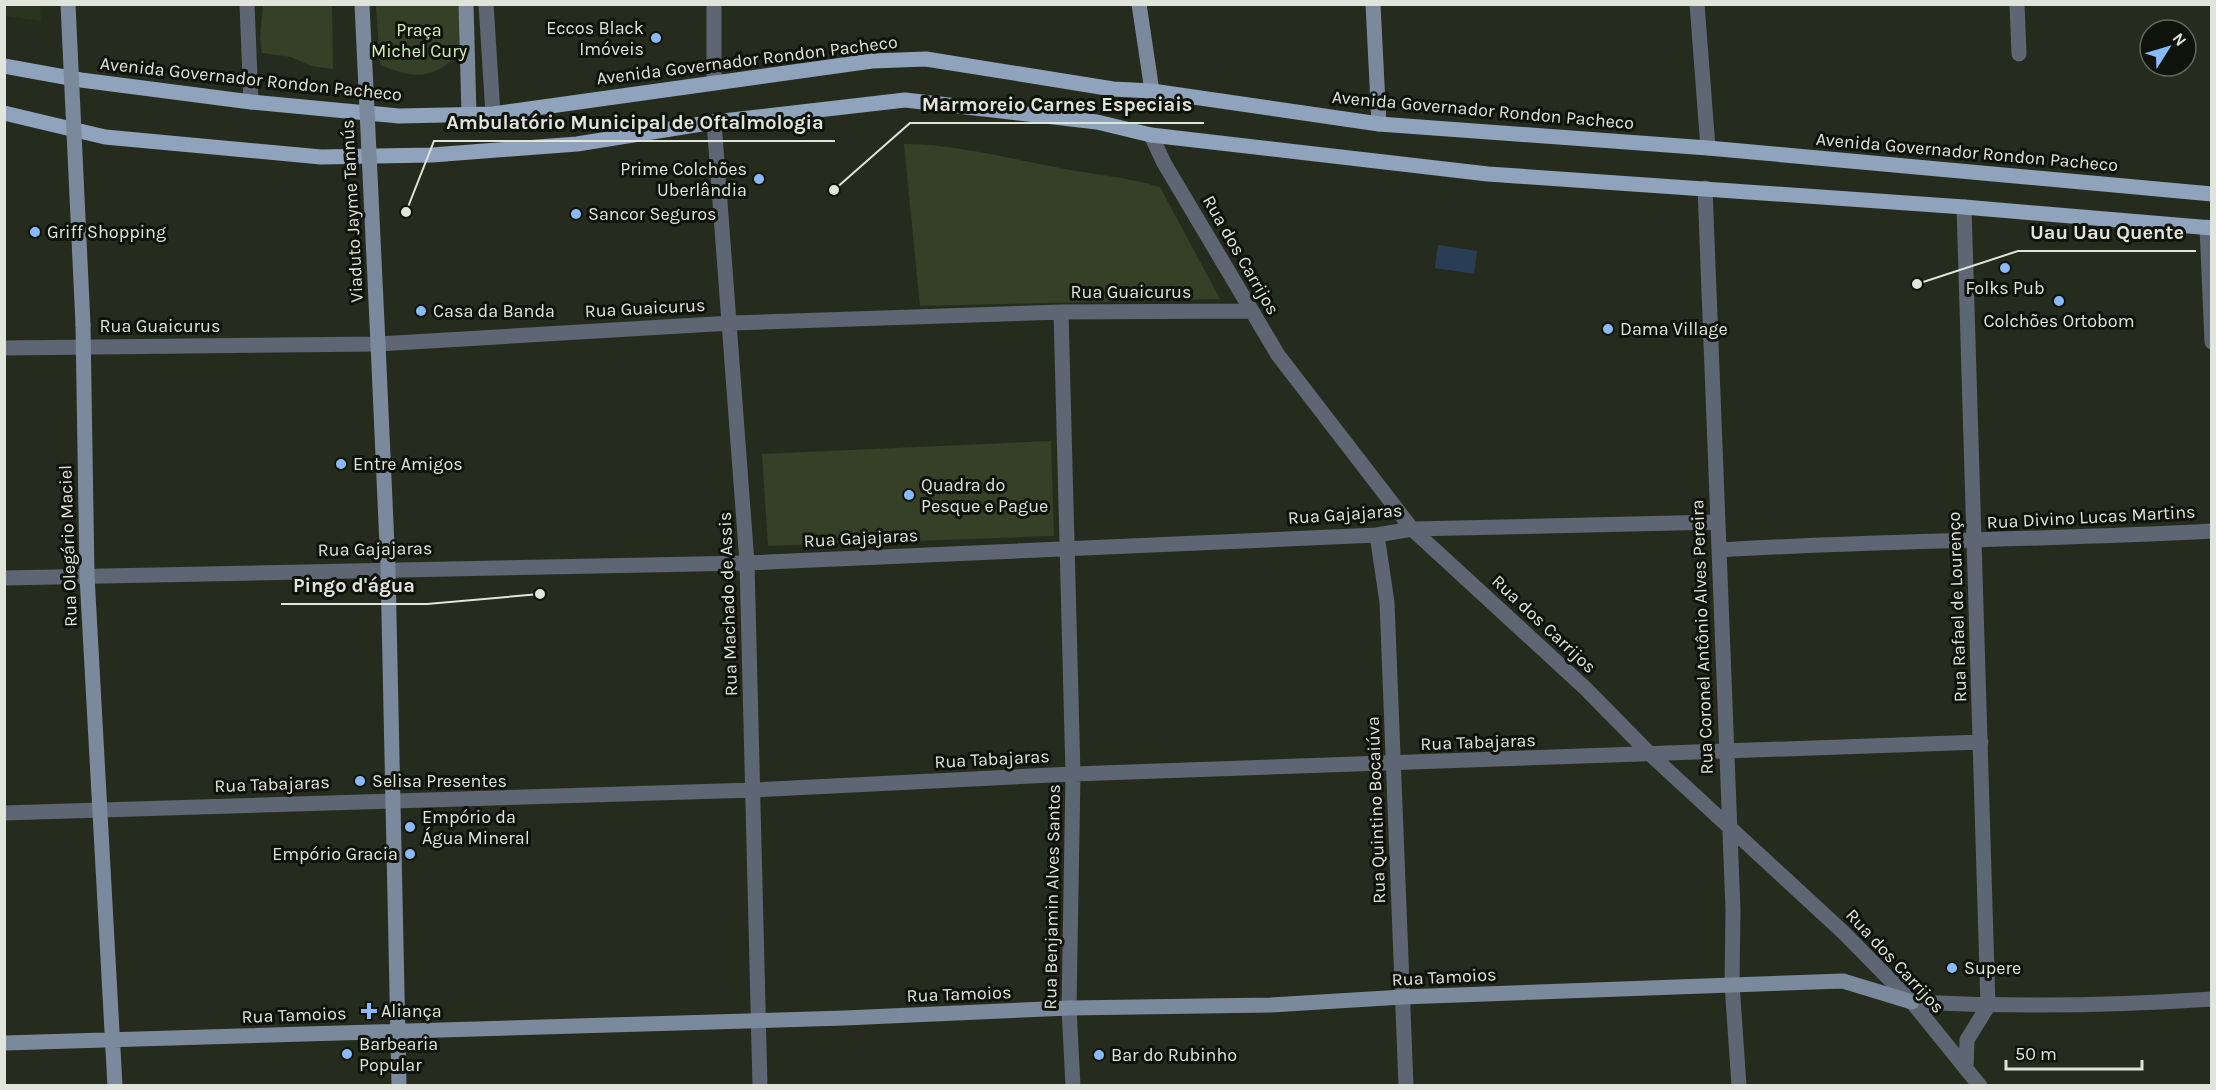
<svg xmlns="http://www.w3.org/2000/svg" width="2216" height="1090" font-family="Karla,sans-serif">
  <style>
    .built { fill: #2b341f }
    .green { fill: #354026 }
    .water { fill: #2a3d56 }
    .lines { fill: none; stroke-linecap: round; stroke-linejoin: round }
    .street { stroke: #5d6672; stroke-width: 15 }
    .secondary { stroke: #7a899c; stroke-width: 15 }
    .primary { stroke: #90a3bc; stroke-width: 15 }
    .secondary-bridge { stroke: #7a899c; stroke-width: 15 }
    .poi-dot { fill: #88bafc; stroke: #10130c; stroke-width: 2 }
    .labels { text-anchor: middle; stroke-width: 6; stroke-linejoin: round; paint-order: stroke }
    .poi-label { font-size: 18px; fill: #e0e4da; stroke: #10130c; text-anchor: start }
    .park-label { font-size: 18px; fill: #d5eeb5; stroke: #10130c }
    .street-label { font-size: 18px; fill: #e0e4da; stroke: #10130c }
    .leader { fill: none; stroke: #e0e4da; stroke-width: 2 }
    .callout-dot { fill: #e0e4da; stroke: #10130c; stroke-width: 2 }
    .callout-label { font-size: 20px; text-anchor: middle; font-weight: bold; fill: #e0e4da; stroke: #10130c; stroke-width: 6; stroke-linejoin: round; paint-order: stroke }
  </style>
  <rect width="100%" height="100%" fill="#252c1d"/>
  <path class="built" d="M 5,4 L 40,5 L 41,21 L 5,16 Z"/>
  <path class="green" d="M 263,5 L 332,5 L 333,69 L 311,66 L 291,57 L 262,53 L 260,39 Z
    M 376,5 L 462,5 L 459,54 C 432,81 412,78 380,65 Z
    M 904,144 C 955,144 1005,158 1055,167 C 1090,174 1126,177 1160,187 L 1220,299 L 920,306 Z
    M 1051,441 L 1054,536 L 768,546 L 762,454 Z"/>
  <path class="water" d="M 1438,245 L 1477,251 L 1474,274 L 1435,268 Z"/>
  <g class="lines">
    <path class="street" d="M 247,4 L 251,102
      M 486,4 L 493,114
      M 714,4 L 714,83
      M 1697,4 L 1708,148
      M 2017,4 L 2019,54
      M 714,122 L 747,563 L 760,1086
      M 1151,135 L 1164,163 L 1278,355 L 1412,529 L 1585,688 L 1650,754 L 1843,932 L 1912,1002 L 1980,1086
      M 1705,188 L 1733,910 L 1732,984 L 1739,1086
      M 1964,207 L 1988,1006
      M 2207,227 L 2212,342
      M 1061,312 L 1073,774 L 1069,1008 L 1073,1086
      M 4,348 L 378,344 L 731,323 L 1061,312 L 1251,311
      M 1377,535 L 1387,602 L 1406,1086
      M 1720,550 C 1884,540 2048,540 2212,531
      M 4,578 L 747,563 L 1377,535 L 1412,529 L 1718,522
      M 4,813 L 754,790 L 1073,774 L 1981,742
      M 1912,1002 C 2012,1007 2111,1006 2212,999
      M 1966,1069 L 1967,1040 L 1988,1006"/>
    <path class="secondary" d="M 466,4 L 469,115
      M 1139,4 L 1152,91
      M 1373,4 L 1379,124
      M 83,325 L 87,576 L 115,1086
      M 378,344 L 388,568 L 399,1086
      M 4,1043 L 845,1018 L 1069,1008 L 1271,1005 L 1403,997 L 1843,981 L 1912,1002"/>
    <path class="primary" d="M 4,66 L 81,80 L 251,102 L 399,116 L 493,114 L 872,61 L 926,59 L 1113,89 L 1152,91 L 1379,124 L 1708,148 L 2212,194
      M 4,113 L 105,137 L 321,157 L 432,155 L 577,144 L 714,122 L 905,100 L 1097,122 L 1151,135 L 1488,174 L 1964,207 L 2212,228"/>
    <path class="secondary-bridge" d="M 68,4 L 83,325
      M 362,4 L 378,344"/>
  </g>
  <g class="poi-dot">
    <circle cx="656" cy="38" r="6"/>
    <circle cx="759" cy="179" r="6"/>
    <circle cx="576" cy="214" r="6"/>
    <circle cx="35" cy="232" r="6"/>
    <circle cx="2005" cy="268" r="6"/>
    <circle cx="2059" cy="301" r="6"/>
    <circle cx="421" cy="311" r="6"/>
    <circle cx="1608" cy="329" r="6"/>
    <circle cx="341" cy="464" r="6"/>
    <circle cx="909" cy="495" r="6"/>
    <circle cx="360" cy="781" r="6"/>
    <circle cx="410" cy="827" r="6"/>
    <circle cx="410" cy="854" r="6"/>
    <circle cx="1952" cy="968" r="6"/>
    <path d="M366 1002h6v6h6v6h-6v6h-6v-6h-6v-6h6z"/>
    <circle cx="347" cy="1054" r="6"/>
    <circle cx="1099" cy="1055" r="6"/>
  </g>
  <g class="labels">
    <g class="poi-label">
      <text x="644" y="34" text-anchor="end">Eccos Black<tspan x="644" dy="21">Imóveis</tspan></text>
      <text x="747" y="175" text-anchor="end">Prime Colchões<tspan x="747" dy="21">Uberlândia</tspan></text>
      <text x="588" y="220">Sancor Seguros</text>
      <text x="47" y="238">Griff Shopping</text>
      <text x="2005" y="294" text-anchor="middle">Folks Pub</text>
      <text x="433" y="317">Casa da Banda</text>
      <text x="2059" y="327" text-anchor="middle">Colchões Ortobom</text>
      <text x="1620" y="335">Dama Village</text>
      <text x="353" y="470">Entre Amigos</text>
      <text x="921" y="491">Quadra do<tspan x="921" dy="21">Pesque e Pague</tspan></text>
      <text x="372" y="787">Selisa Presentes</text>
      <text x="422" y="823">Empório da<tspan x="422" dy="21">Água Mineral</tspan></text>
      <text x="398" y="860" text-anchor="end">Empório Gracia</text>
      <text x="1964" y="974">Supere</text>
      <text x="381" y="1017">Aliança</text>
      <text x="359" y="1050">Barbearia<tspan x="359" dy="21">Popular</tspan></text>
      <text x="1111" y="1061">Bar do Rubinho</text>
    </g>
    <g class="park-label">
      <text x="419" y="36">Praça<tspan x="419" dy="21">Michel Cury</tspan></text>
    </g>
    <g class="street-label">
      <text transform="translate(747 60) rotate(-7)" y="6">Avenida Governador Rondon Pacheco</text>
      <text transform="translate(251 79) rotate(6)" y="6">Avenida Governador Rondon Pacheco</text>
      <text transform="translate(1483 110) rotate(5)" y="6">Avenida Governador Rondon Pacheco</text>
      <text transform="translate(1967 152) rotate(5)" y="6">Avenida Governador Rondon Pacheco</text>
      <text transform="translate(352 211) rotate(-93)" y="6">Viaduto Jayme Tannús</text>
      <text transform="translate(1241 255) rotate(60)" y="6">Rua dos Carrijos</text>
      <text x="1131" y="298">Rua Guaicurus</text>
      <text transform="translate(645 308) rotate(-3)" y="6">Rua Guaicurus</text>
      <text x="160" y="332">Rua Guaicurus</text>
      <text transform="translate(1345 514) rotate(-4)" y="6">Rua Gajajaras</text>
      <text transform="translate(2091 517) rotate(-3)" y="6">Rua Divino Lucas Martins</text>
      <text transform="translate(861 538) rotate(-3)" y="6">Rua Gajajaras</text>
      <text transform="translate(68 546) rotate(-92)" y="6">Rua Olegário Maciel</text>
      <text transform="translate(375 549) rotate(-1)" y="6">Rua Gajajaras</text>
      <text transform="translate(728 604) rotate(-92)" y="6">Rua Machado de Assis</text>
      <text transform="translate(1957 607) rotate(-92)" y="6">Rua Rafael de Lourenço</text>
      <text transform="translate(1544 624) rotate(43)" y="6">Rua dos Carrijos</text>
      <text transform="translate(1702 637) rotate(-92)" y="6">Rua Coronel Antônio Alves Pereira</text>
      <text transform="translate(1478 742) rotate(-2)" y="6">Rua Tabajaras</text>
      <text transform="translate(992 759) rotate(-3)" y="6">Rua Tabajaras</text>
      <text transform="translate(272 784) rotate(-2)" y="6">Rua Tabajaras</text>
      <text transform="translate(1376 810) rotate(-92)" y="6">Rua Quintino Bocaiúva</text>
      <text transform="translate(1052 897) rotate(-89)" y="6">Rua Benjamin Alves Santos</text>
      <text transform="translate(1895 961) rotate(47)" y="6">Rua dos Carrijos</text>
      <text transform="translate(1444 977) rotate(-3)" y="6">Rua Tamoios</text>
      <text transform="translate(959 994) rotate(-2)" y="6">Rua Tamoios</text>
      <text transform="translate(294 1015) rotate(-2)" y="6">Rua Tamoios</text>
    </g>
  </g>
  <path class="leader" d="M834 190L910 123H1204M406 212L434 141H835M1917 284L2018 251H2196M540 594L427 604H281"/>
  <g class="callout-dot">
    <circle cx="834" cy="190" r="6"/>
    <circle cx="406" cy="212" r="6"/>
    <circle cx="1917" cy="284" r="6"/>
    <circle cx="540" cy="594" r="6"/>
  </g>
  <g class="callout-label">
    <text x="1057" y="111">Marmoreio Carnes Especiais</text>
    <text x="635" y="129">Ambulatório Municipal de Oftalmologia</text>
    <text x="2107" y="239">Uau Uau Quente</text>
    <text x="354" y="592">Pingo d'água</text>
  </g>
  <rect width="2216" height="1090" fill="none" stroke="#e0e4da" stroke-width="12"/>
  <g transform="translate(2168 48) rotate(53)"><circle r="28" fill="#10130c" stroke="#63675e" stroke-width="1.5"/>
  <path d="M0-4.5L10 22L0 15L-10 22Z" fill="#88bafc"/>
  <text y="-9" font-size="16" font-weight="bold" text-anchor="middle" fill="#e0e4da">N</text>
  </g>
  <path d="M2006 1060v9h136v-9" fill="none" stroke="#e0e4da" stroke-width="3"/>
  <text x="2015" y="1060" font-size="18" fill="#e0e4da" stroke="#10130c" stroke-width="4.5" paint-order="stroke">50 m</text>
</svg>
